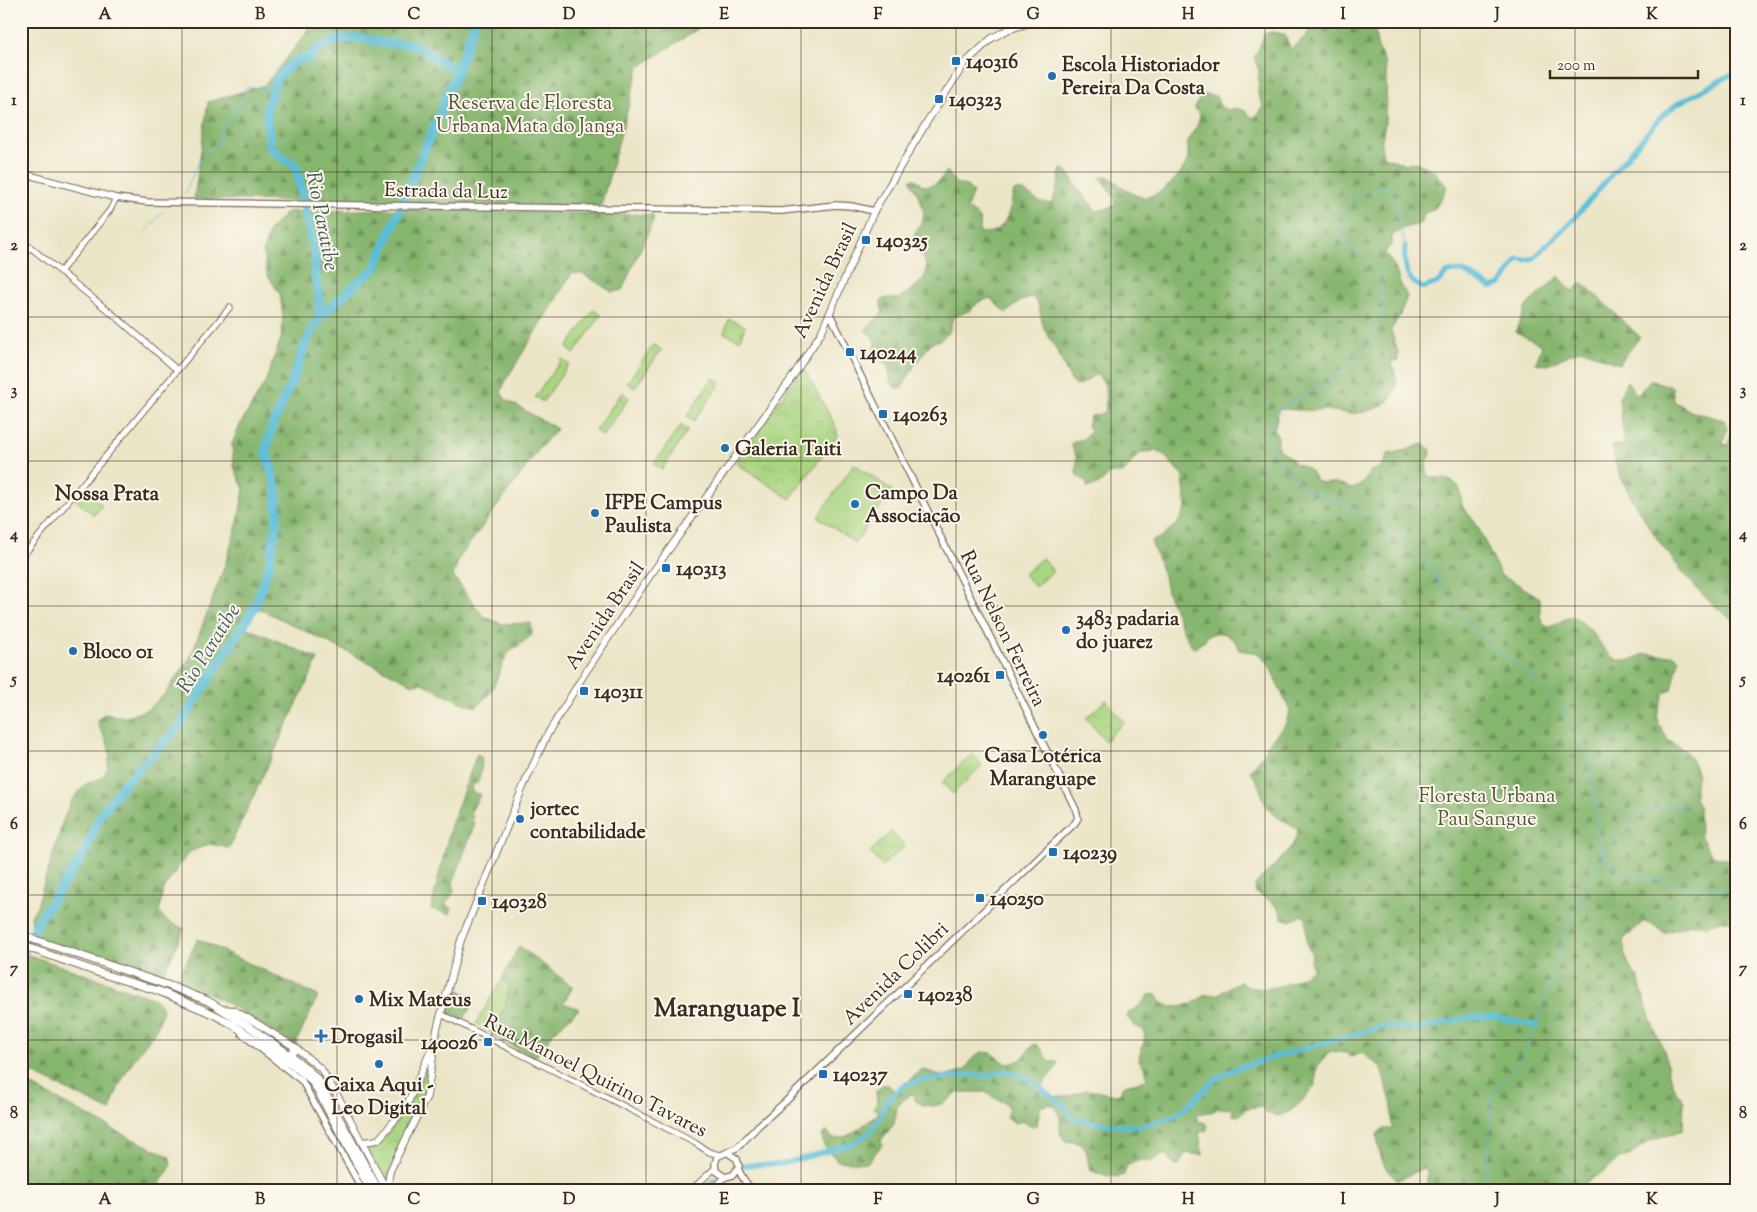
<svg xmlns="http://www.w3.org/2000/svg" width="1757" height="1212" font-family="'Sorts Mill Goudy',serif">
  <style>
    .grass { fill: #a9d480; stroke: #727f4f }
    .forest { fill: url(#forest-firs); stroke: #607046 }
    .park { fill: url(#park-crowns); stroke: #727f4f }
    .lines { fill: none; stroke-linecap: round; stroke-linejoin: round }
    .stream { stroke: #5abdd8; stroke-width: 1 }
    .canal { stroke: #5abdd8; stroke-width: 5 }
    .river { stroke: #5abdd8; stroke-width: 9 }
    .tertiary-casing { stroke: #796b59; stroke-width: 7 }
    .secondary-casing { stroke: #796b59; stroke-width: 8 }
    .primary-casing { stroke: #796b59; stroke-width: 8 }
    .trunk-casing { stroke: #796b59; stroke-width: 9 }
    .tertiary { stroke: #fff; stroke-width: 5 }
    .secondary { stroke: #fff; stroke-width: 5.5 }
    .primary { stroke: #fff; stroke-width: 6 }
    .trunk { stroke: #fff; stroke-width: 7 }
    .grid { fill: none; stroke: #3b2a1e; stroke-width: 1; stroke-opacity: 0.55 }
    .poi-dot { fill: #1f6fb2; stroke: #fbf7ec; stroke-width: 2 }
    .labels { text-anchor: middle; stroke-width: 4; stroke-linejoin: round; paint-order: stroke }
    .poi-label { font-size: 20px; font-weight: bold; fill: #3b2a1e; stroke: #fbf7ec; text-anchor: start }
    .park-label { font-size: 20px; fill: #565436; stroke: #fbf7ec }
    .street-label { font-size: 20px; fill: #3b2a1e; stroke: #fbf7ec }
    .water-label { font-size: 21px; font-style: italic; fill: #465d5f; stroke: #fbf7ec }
    .neighbourhood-label { font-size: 21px; font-weight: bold; fill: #3b2a1e; stroke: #fbf7ec }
    .district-label { font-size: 25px; font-weight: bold; fill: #3b2a1e; stroke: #fbf7ec }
    .neatline { fill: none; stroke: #3b2a1e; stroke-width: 2 }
    .grid-label { font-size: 16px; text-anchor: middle; font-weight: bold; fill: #3b2a1e }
  </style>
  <defs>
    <pattern id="forest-firs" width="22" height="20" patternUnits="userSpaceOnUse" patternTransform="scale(1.25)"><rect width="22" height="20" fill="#86b66e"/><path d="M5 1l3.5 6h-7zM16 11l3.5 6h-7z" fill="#6f945a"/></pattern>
    <pattern id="park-crowns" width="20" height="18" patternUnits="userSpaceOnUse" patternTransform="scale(1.25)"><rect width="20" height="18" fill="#a9d480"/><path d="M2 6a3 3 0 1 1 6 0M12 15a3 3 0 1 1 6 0" fill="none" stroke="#92b66e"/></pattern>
  </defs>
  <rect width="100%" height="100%" fill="#fbf7ec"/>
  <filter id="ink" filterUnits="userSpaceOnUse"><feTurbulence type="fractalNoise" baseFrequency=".02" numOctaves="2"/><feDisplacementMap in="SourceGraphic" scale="10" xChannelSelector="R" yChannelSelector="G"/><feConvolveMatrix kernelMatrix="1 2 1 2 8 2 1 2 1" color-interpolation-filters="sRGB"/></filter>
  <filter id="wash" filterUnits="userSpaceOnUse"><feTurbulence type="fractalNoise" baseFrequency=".0096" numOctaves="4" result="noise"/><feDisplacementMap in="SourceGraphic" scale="20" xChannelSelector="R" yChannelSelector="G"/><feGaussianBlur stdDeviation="1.12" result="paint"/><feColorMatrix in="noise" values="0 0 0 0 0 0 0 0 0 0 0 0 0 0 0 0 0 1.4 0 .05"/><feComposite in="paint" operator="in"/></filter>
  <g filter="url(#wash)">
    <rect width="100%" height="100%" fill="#ebe5c7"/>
    <path class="grass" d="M 854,464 L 892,490 L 855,543 L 818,517 Z
      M 82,488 L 102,505 L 94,515 L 73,498 Z
      M 502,979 L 520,990 L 494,1036 L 476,1023 Z"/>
    <path class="forest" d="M 316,21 L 710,21 L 639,67 L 601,206 L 194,199 L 208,102 L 265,85 Z
      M 1316,21 L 1367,21 C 1377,27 1375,35 1377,44 C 1380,57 1386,59 1386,73 C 1387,88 1386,105 1385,120 C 1385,132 1378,145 1384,157 L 1406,164 L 1415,162 L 1427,167 L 1435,172 L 1447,187 C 1441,198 1438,210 1425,213 L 1420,224 L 1404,228 L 1392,236 L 1392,243 L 1385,253 L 1395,267 L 1399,281 L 1407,296 L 1400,315 L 1391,330 L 1398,353 L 1398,360 L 1390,362 C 1408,391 1386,410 1357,413 C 1347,414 1336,411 1326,410 C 1310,410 1295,411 1279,408 L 1274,430 L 1278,437 L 1278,449 L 1291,458 L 1294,464 C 1305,465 1312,470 1316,481 C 1325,484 1325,483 1334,483 C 1340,483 1346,486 1351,489 L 1363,483 L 1370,471 L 1382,467 L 1388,454 L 1407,450 L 1422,444 L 1430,449 L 1431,454 L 1426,464 L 1428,476 C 1438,478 1456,478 1460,490 C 1462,495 1460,504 1464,509 C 1467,514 1472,517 1475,521 L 1501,576 L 1514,582 L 1540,598 L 1540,616 L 1544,625 L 1550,627 L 1571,616 C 1578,620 1585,624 1590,630 C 1601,641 1607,663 1627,661 C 1633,660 1639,655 1646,654 C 1656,654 1663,657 1673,654 L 1679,659 L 1672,690 L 1664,693 L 1657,715 L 1658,723 L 1668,740 L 1686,751 L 1694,764 L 1698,775 L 1695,783 L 1695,798 L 1699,807 L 1700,835 L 1707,848 L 1715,857 L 1736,861 L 1736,921 L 1722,921 L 1707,925 L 1691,924 L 1665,933 L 1654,925 L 1643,922 L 1623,940 L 1625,955 L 1631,969 L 1638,978 L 1651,1021 L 1665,1053 L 1668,1071 L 1676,1091 L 1684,1101 L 1683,1130 L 1648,1141 L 1631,1155 L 1617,1160 L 1607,1169 L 1573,1191 L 1430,1191 L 1427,1180 L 1427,1171 L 1423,1168 L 1399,1180 C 1382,1172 1379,1152 1377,1134 L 1383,1129 L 1392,1129 L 1392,1104 L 1380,1066 L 1362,1053 L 1349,1056 L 1347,1053 L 1330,1051 L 1317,1067 L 1315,1085 L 1305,1098 L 1292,1110 L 1279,1116 L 1266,1113 L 1262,1106 L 1247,1108 L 1239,1116 L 1233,1115 L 1233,1109 L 1218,1108 C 1212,1114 1204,1111 1196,1115 L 1199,1122 L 1204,1122 L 1207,1125 L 1207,1130 L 1199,1133 L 1203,1155 L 1185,1153 L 1179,1165 L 1173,1164 L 1167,1155 L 1160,1155 L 1152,1161 L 1141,1160 L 1127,1165 L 1124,1175 C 1113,1179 1100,1175 1090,1170 C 1087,1163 1089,1147 1081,1144 C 1077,1142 1070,1142 1065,1141 L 1060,1133 L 1060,1119 L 1056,1107 L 1049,1104 L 1040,1107 L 1037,1125 L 1032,1127 L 1022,1121 L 1015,1123 L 1006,1117 L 1009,1108 L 1006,1103 L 998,1100 L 985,1092 L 959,1092 L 944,1103 L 934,1106 L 923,1105 L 916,1101 L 911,1093 L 897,1107 L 894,1124 L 881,1140 L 882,1145 L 867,1163 L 838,1161 L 824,1146 L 822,1135 L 827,1131 L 832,1138 C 849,1141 863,1124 877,1115 L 878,1111 L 873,1108 L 877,1103 L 876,1091 L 882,1085 L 888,1085 L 896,1092 L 906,1084 L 921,1069 L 943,1076 L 966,1070 L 971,1060 L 981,1052 L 992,1053 L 1007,1064 C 1028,1061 1023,1052 1035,1044 C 1041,1047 1044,1056 1050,1062 L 1056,1061 L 1058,1065 L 1042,1085 L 1042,1092 C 1048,1097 1061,1098 1069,1096 C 1076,1095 1081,1090 1088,1090 C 1100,1090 1108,1097 1120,1093 L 1124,1085 L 1147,1080 L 1146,1070 L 1139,1060 C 1140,1050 1147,1039 1144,1030 L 1134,1025 L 1127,1017 L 1129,1012 L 1140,1006 L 1149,995 L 1157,994 L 1161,1002 L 1171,1007 L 1192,1004 L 1205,995 L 1218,994 L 1240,982 C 1261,997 1295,983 1313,969 L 1311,964 L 1312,954 L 1307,945 L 1306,918 L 1302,915 L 1291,921 L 1281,918 C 1282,905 1266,899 1256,893 L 1255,885 C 1268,869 1295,852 1298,830 C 1288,823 1270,815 1265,803 C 1260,791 1259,781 1250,771 L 1264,754 L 1267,745 L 1285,725 L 1290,711 L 1269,665 L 1258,653 L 1239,650 L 1235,641 L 1224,633 L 1208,635 L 1204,641 L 1194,649 L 1186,637 L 1167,592 L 1164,576 L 1151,541 L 1160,538 L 1178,523 L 1186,507 L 1183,476 L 1163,454 L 1156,451 L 1143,452 L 1138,455 L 1123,473 L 1110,473 C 1103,481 1098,487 1087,487 L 1087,483 L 1076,474 L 1077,459 L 1071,444 L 1075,441 L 1083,439 L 1091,432 L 1087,426 L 1090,416 L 1098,415 L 1106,411 L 1105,385 L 1098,375 L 1094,375 L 1082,384 L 1075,386 C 1066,374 1062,360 1055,347 C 1052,341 1047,336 1045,330 C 1039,318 1043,306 1032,297 L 1019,302 L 1006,313 L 990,298 L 979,302 L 969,311 L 953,317 L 949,332 L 940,340 L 931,343 L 914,366 L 902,388 L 896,388 L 891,383 L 888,367 L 878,357 L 874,349 L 875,343 L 873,338 L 865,330 C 871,323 878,319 883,312 L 881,308 L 881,301 L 886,298 L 899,299 C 910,289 932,281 925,262 C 924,260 923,256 922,255 C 918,251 913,250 912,243 C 911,233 921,228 923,219 C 926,205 915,192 910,179 L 916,179 L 923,186 C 937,186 939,181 947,171 L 956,184 L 967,186 L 973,192 L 967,208 C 978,217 983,217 979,232 C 1006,237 1009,212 1014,191 C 1029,187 1033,205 1052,203 L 1060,180 L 1059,175 L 1062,168 L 1068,172 L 1077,187 L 1096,211 L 1106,209 L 1115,205 L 1115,198 L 1100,178 L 1108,176 C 1118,183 1129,194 1141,197 C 1158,200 1184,174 1188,158 C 1189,153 1187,147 1188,142 C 1191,131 1199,129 1200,114 L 1194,108 L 1202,94 L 1216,96 L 1220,106 L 1227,110 C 1239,107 1245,109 1252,118 L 1259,114 L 1263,106 L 1258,94 L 1259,70 L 1254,57 L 1260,46 L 1264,34 L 1272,32 L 1284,34 L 1291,49 L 1305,37 Z
      M 402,209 L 653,215 L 654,219 L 622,290 L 612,292 L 583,274 L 572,273 L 507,378 L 501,392 L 505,399 L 557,429 L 540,448 L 459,558 L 453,576 L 483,616 L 502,624 L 531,623 L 532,635 L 507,654 L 491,692 L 476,707 L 456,700 L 423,683 L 413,684 L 256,607 L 246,627 L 318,659 L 229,848 L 210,844 L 189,852 L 163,889 L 159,912 L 167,921 L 184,929 L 163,975 L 88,952 L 45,941 L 33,932 L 31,916 L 37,906 L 63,821 L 71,801 L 86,784 L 101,778 L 107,770 L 110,753 L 107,742 L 99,727 L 98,720 L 104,714 L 127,717 L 148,709 L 165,694 L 191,656 L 224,568 L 238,522 L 244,489 L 234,467 L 232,444 L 241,423 L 265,383 L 281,339 L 283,316 L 280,294 L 267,274 L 263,251 L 270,229 L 287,212 Z
      M 1559,276 L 1572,292 L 1582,282 L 1640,337 L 1619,364 L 1581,349 L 1548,365 L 1536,363 L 1542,345 L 1515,332 L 1527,305 Z
      M 1650,380 L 1672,387 L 1674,401 L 1690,411 L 1724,420 L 1727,428 L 1723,444 L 1728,445 L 1732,429 L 1736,429 L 1736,623 C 1725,614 1713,605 1703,595 C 1674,565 1615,487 1612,445 L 1625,446 L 1619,398 L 1627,381 L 1637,396 Z
      M 477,754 L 481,756 C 483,765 480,776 477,784 L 474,783 L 471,791 L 480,795 L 470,813 L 473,816 L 471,820 L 475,823 L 453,883 L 454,892 L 445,905 L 452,908 L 450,914 L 431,909 L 451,825 Z
      M 198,939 L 318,996 L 295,1045 L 227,1003 L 179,979 L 179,976 Z
      M 519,946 L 573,987 L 563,1003 L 579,1009 L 554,1032 L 535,1058 L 494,1036 L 494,1034 L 490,1032 L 505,1007 L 509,986 L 502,979 Z
      M 21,953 L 35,957 L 155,999 L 163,1007 C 161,1029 147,1040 135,1058 C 124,1074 115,1093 110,1111 L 21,1067 Z
      M 454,982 L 458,984 L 456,988 L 475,999 L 462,1023 L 452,1018 L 447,1013 Z
      M 21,1080 L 118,1132 L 169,1156 L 171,1162 L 169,1170 L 154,1191 L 21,1191 Z"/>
    <path class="park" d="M 593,310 L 601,315 L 574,354 L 567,348 Z
      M 729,319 L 745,326 L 740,340 L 724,333 Z
      M 654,344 L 661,350 L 635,388 L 627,383 Z
      M 562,359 L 569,364 L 543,402 L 535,397 Z
      M 803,367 L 835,425 L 838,435 L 790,499 L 736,463 Z
      M 713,378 L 721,383 L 694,421 L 687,416 Z
      M 622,392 L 629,398 L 603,436 L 595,431 Z
      M 681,425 L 688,430 L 662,469 L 654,464 Z
      M 1042,558 L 1053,571 L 1035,587 L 1024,574 Z
      M 1106,700 L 1124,722 L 1105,741 L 1086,718 Z
      M 972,753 L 982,765 L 953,794 L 942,783 Z
      M 891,832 L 905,846 L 882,866 L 870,852 Z
      M 430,1063 L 425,1098 L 389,1171 L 388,1190 L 368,1149 C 391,1142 419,1085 430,1063 Z"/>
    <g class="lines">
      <path class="stream" d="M 185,194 C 193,174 199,155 218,143 L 224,121 L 235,116 L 240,100 L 247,87 L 263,88 L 276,82
        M 145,233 L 163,211
        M 1405,246 L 1399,221 L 1396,197 L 1388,187 C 1363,186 1343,204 1335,225 L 1346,243 L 1368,260 L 1379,279 L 1383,310 L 1369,343 L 1336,377 L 1311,392 L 1279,408 L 1268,430 L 1272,454 L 1291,476 L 1309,490 L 1353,508 L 1401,538 L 1424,557 L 1453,607 L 1495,648 L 1533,678 L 1564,710 L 1583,746 L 1591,774 L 1599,819 L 1596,827 L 1603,856 L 1567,925 L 1537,1026 L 1527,1049 L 1516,1067 L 1500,1084 L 1492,1102 L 1485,1191
        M 1691,805 C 1681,806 1670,806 1659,807 C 1639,809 1616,841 1603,856 L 1623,873 L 1638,878 L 1655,879 L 1699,889 L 1714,888 L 1736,892"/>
      <path class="canal" d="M 1405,246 C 1404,264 1404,280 1423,288 L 1437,283 L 1448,272 L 1463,271 L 1492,288 L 1501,284 L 1518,259 L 1526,260 L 1534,258 L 1570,223 L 1661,117 L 1677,104 L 1736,72
        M 744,1165 L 783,1164 L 852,1144 L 869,1133 L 879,1120 L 886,1102 L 892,1095 L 906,1084 L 920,1080 L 974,1075 L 991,1076 L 998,1072 L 1006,1071 L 1014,1073 L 1027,1078 L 1063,1105 L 1071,1116 L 1075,1119 C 1116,1128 1154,1133 1188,1106 C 1196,1099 1202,1091 1210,1084 C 1219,1076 1229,1072 1240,1067 L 1384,1026 L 1418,1029 L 1470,1017 L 1495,1017 L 1537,1026
        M 702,1191 L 714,1180"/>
      <path class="river" d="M 320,317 L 356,284 L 375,269 L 458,69
        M 21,958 L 40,918 L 83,856 L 101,814 L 124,784 L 179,727 L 256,605 L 269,565 L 277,524 L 277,492 L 266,450 L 273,424 L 293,379 L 302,354 L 310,334 L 320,317 L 319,295 L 315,275 L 315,257 L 296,166 L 271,150 L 266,110 L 277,78 L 288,67 L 300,59 L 309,58 L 315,51 L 339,39 L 361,38 L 384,43 L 413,44 L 447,65 L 458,69 L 475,21"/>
    </g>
  </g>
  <g filter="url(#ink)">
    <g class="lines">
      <g class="tertiary-casing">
        <path id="tertiary" d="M 21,257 L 30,247 L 121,321 L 176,369
          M 60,272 L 110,210 L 116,198
          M 21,558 L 230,307
          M 441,1014 L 608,1098 L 695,1143 L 709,1152 L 720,1155
          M 690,1191 L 715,1168
          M 711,1191 L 725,1177"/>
      </g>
      <g class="secondary-casing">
        <path id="secondary" d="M 21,173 L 116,198 L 148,202 L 781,211 L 836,205 L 851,206 L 874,211
          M 242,1034 L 302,1081 L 363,1191
          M 728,1153 L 737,1159 L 739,1166 L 733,1175 L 725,1177 L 716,1171 L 715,1164 L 717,1157 L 738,1147 L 758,1126 L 785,1102 L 1075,823 L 1078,818 L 1076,810 L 830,314
          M 738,1169 L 744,1180 L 753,1191"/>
      </g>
      <g class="primary-casing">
        <path id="primary" d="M 222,1009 L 234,1010 L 258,1024 L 296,1048 L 321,1069 L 340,1100 L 387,1191
          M 363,1142 L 378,1140 L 406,1107 L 431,1050
          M 389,1191 L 388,1183 L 390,1171 L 427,1096 L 437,1029 L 461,940 L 523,787 L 547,735 L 585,673 L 647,580 L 791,379 L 821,333 L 874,211 L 928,120 L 965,63 L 992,38 L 1007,30 L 1036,21"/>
      </g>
      <g class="trunk-casing">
        <path id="trunk" d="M 21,935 L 170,986 L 208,1001 L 247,1025 L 290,1055 L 307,1069 L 318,1080 L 379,1191
          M 21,945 L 100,973 L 159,991 L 213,1014 L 232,1024 L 293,1065 L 310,1079 L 317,1089 L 371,1191
          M 282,1065 L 296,1048"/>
      </g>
      <use href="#tertiary" class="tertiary"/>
      <use href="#secondary" class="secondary"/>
      <use href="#primary" class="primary"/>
      <use href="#trunk" class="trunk"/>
    </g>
  </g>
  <path class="grid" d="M 182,21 L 182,1191M 337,21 L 337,1191M 492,21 L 492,1191M 646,21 L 646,1191M 801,21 L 801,1191M 956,21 L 956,1191M 1111,21 L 1111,1191M 1265,21 L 1265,1191M 1420,21 L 1420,1191M 1575,21 L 1575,1191M 21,172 L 1736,172M 21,317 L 1736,317M 21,461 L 1736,461M 21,606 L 1736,606M 21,751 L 1736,751M 21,895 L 1736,895M 21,1040 L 1736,1040"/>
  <g class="poi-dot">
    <rect x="951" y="56" width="10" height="10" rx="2.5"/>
    <circle cx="1052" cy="76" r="5"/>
    <rect x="934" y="94" width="10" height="10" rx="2.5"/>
    <rect x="861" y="235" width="10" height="10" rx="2.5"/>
    <rect x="845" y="347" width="10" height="10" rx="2.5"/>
    <rect x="878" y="409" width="10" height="10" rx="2.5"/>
    <circle cx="725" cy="448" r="5"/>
    <circle cx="855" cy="504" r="5"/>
    <circle cx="595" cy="513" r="5"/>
    <rect x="661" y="563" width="10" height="10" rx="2.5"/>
    <circle cx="1066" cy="630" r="5"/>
    <circle cx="73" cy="651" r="5"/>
    <rect x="995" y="670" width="10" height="10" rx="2.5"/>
    <rect x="579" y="686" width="10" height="10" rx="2.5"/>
    <circle cx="1043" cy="735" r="5"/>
    <circle cx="520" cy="819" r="5"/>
    <rect x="1048" y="847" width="10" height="10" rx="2.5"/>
    <rect x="975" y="893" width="10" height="10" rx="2.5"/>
    <rect x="477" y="896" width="10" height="10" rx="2.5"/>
    <rect x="903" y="989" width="10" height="10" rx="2.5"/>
    <circle cx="359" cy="999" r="5"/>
    <path d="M318.5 1028.5h5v5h5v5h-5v5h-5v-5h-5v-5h5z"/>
    <rect x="483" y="1037" width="10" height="10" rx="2.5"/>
    <circle cx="379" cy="1064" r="5"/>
    <rect x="818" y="1069" width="10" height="10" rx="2.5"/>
  </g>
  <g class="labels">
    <g class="poi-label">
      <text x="966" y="68">140316</text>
      <text x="1062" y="71">Escola Historiador<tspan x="1062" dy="23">Pereira Da Costa</tspan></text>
      <text x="949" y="106">140323</text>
      <text x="876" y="247">140325</text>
      <text x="860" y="359">140244</text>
      <text x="893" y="421">140263</text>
      <text x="735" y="455">Galeria Taiti</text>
      <text x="865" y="499">Campo Da<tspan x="865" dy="23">Associação</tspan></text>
      <text x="605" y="509">IFPE Campus<tspan x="605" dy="23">Paulista</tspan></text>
      <text x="676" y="575">140313</text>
      <text x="1076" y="625">3483 padaria<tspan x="1076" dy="23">do juarez</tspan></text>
      <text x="83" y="658">Bloco 01</text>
      <text x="990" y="682" text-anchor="end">140261</text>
      <text x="594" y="698">140311</text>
      <text x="1043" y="762" text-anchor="middle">Casa Lotérica<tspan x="1043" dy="23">Maranguape</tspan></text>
      <text x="530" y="815">jortec<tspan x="530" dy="23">contabilidade</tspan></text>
      <text x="1063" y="859">140239</text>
      <text x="990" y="905">140250</text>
      <text x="492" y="908">140328</text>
      <text x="918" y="1001">140238</text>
      <text x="369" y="1006">Mix Mateus</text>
      <text x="331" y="1043">Drogasil</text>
      <text x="478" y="1049" text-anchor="end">140026</text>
      <text x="833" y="1081">140237</text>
      <text x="379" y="1091" text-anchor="middle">Caixa Aqui -<tspan x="379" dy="23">Leo Digital</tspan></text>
    </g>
    <g class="park-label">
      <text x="530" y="109">Reserva de Floresta<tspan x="530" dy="23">Urbana Mata do Janga</tspan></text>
      <text x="1487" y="802">Floresta Urbana<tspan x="1487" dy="23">Pau Sangue</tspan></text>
    </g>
    <g class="street-label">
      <text transform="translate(446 190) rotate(1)" y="7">Estrada da Luz</text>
      <text transform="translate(824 280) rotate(-65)" y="7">Avenida Brasil</text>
      <text transform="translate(604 615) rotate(-56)" y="7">Avenida Brasil</text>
      <text transform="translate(1004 628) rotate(64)" y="7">Rua Nelson Ferreira</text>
      <text transform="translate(895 973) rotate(-44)" y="7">Avenida Colibri</text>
      <text transform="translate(596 1075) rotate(27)" y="7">Rua Manoel Quirino Tavares</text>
    </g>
    <g class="water-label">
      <text transform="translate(323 221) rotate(79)" y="7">Rio Paratibe</text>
      <text transform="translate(208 648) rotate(-58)" y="7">Rio Paratibe</text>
    </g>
    <g class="neighbourhood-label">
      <text x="107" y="500">Nossa Prata</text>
    </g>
    <g class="district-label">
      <text x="727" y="1016">Maranguape I</text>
    </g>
  </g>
  <rect width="1757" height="1212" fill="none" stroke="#fbf7ec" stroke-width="55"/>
  <path d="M1550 70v8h148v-8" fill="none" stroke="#3b2a1e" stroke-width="2.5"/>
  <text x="1557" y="70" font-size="15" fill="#3b2a1e" stroke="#fbf7ec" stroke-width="4" paint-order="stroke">200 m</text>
  <rect x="28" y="28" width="1702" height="1156" class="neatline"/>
  <g class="grid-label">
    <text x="105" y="19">A</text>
    <text x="260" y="19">B</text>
    <text x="414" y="19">C</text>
    <text x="569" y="19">D</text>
    <text x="724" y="19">E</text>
    <text x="878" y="19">F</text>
    <text x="1033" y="19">G</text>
    <text x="1188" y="19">H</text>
    <text x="1343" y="19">I</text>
    <text x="1497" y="19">J</text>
    <text x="1652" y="19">K</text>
    <text x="14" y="105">1</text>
    <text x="1743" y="105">1</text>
    <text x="14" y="250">2</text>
    <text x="1743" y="250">2</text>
    <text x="14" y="395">3</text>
    <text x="1743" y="395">3</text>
    <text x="14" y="539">4</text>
    <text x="1743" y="539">4</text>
    <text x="14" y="684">5</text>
    <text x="1743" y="684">5</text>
    <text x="14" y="829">6</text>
    <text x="1743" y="829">6</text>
    <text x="14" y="973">7</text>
    <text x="1743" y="973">7</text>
    <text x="14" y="1118">8</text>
    <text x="1743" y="1118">8</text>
    <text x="105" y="1204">A</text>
    <text x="260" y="1204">B</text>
    <text x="414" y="1204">C</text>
    <text x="569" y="1204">D</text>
    <text x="724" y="1204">E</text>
    <text x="878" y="1204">F</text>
    <text x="1033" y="1204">G</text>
    <text x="1188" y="1204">H</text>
    <text x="1343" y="1204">I</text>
    <text x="1497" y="1204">J</text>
    <text x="1652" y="1204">K</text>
  </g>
</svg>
